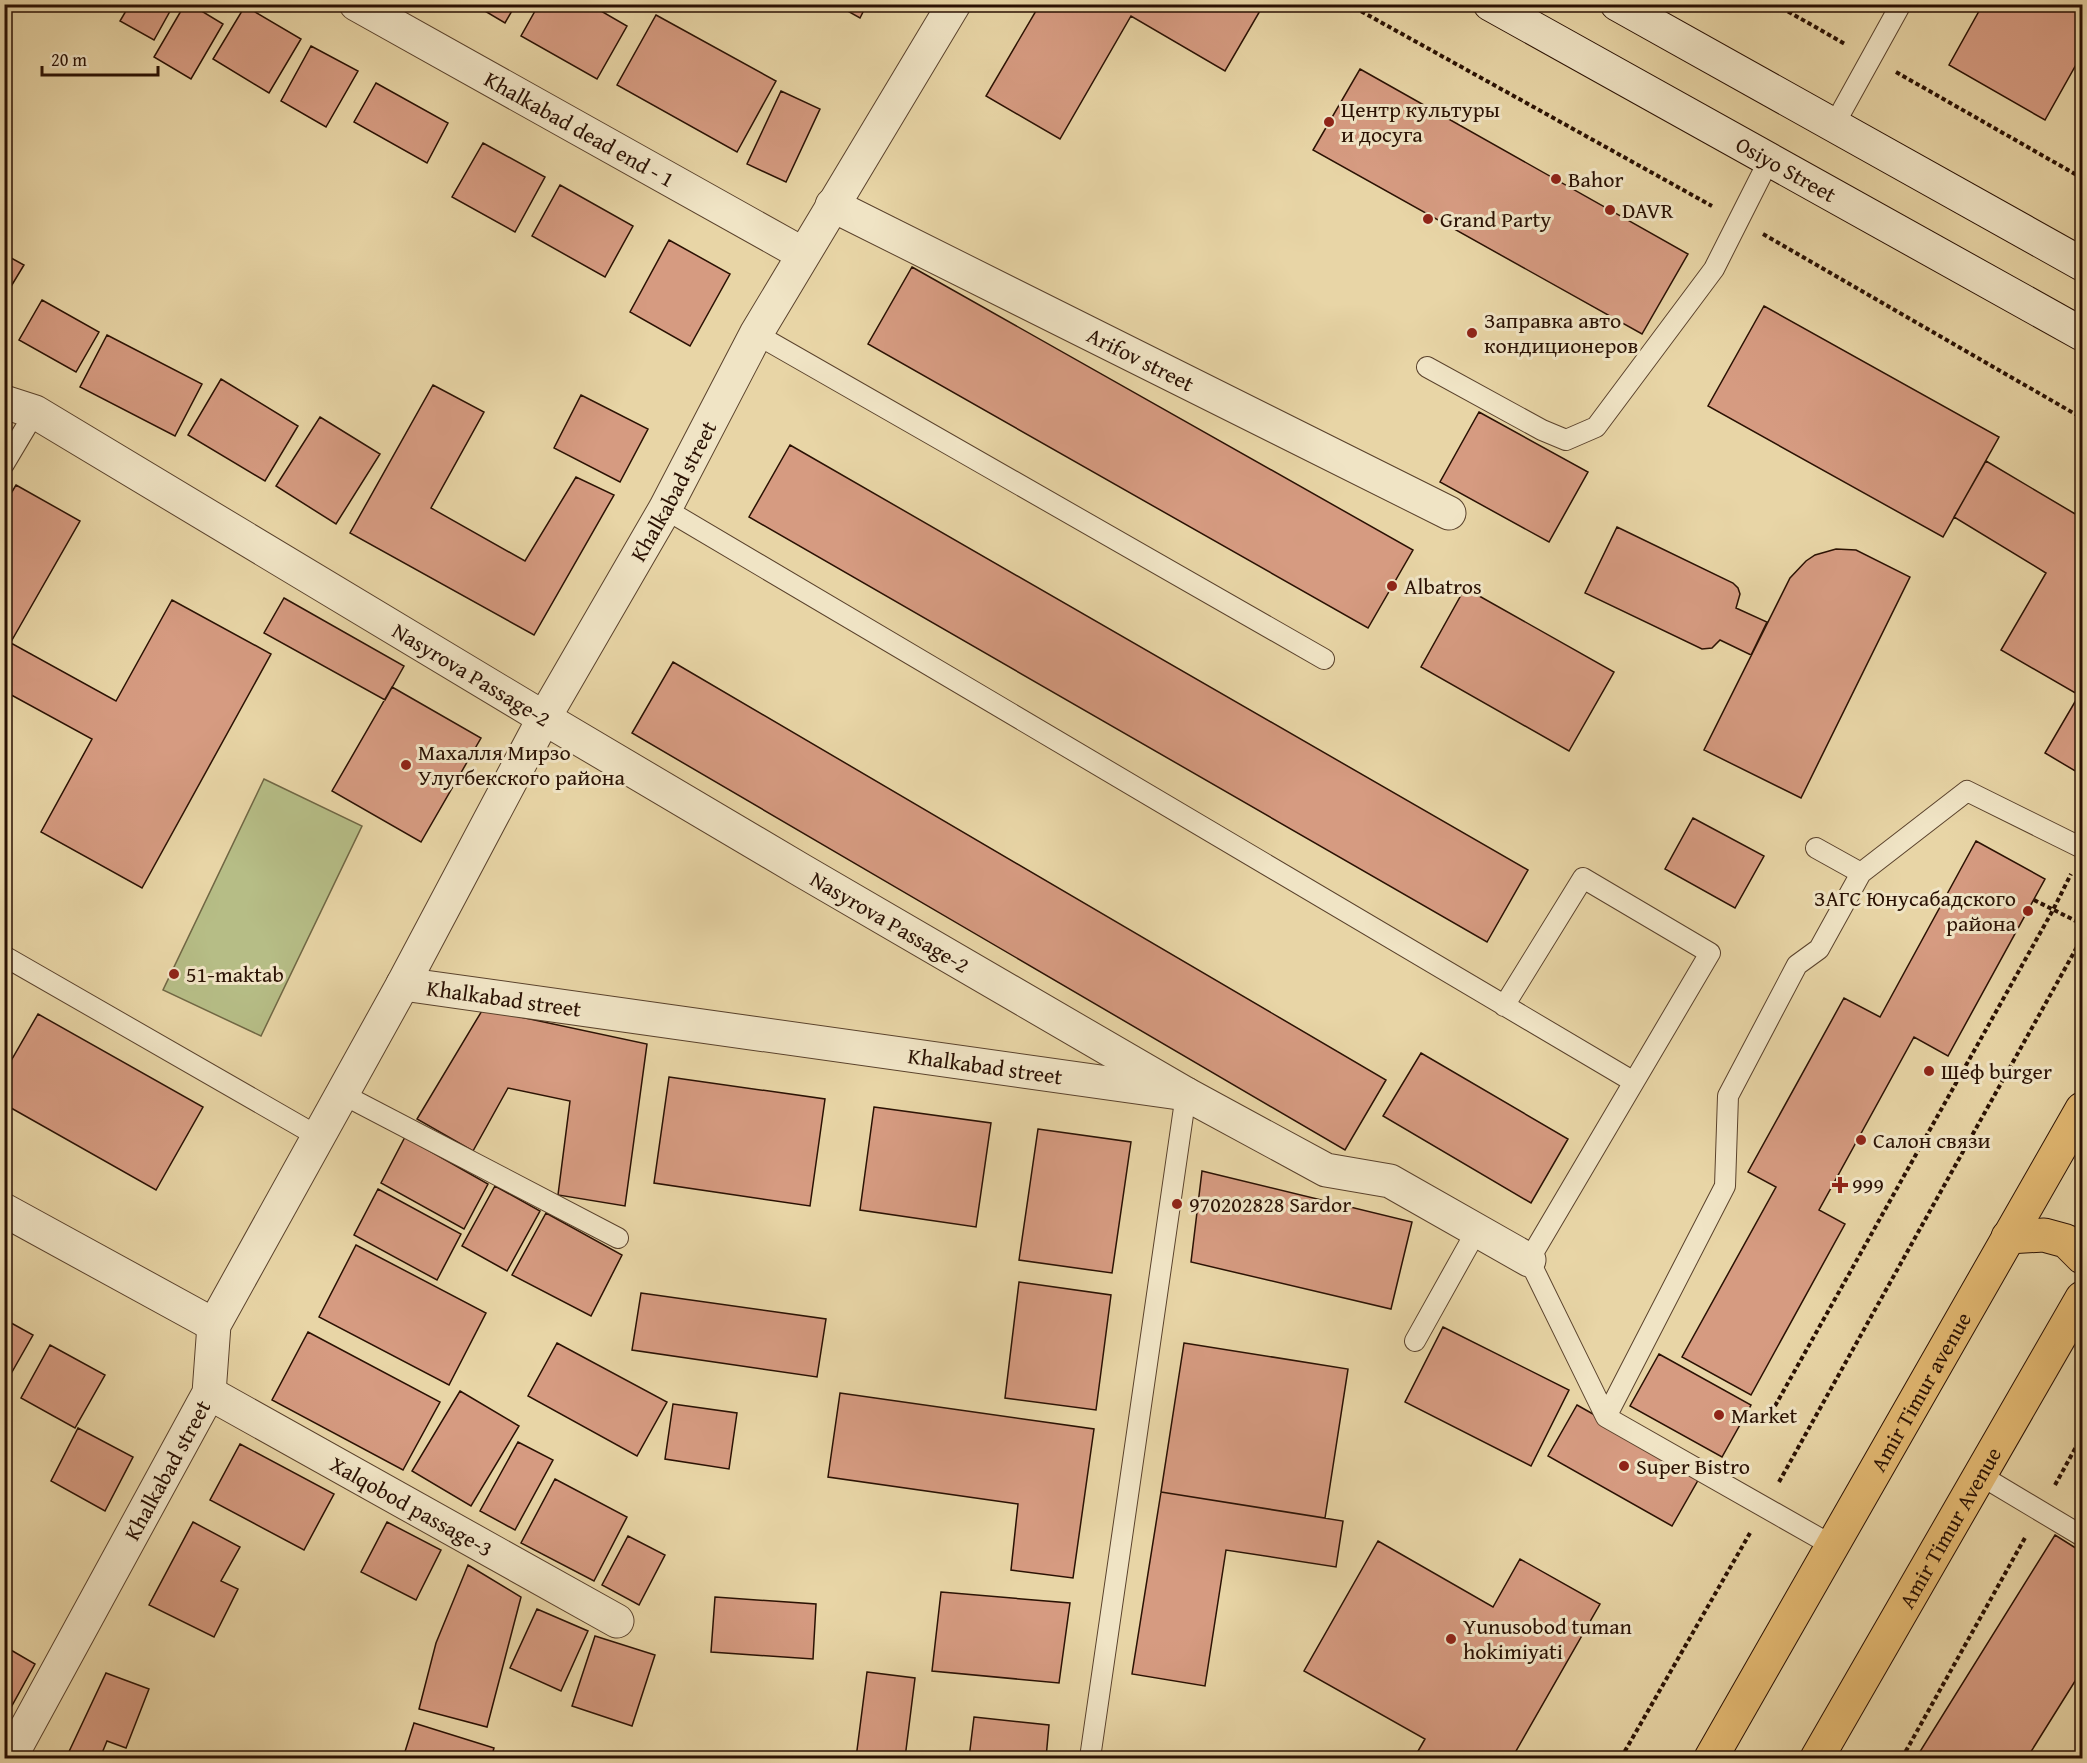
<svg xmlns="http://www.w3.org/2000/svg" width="2087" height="1763" font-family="'Gentium Book Plus',serif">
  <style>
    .green { fill: #b6bd86; stroke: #706744; stroke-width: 1.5 }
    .building { fill: #d69b81; stroke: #2a1103; stroke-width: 1.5 }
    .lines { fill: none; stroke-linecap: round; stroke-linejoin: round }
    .service-casing { stroke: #5a422c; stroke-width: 22 }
    .minor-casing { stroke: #5a422c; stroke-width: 35 }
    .secondary-casing { stroke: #2a1103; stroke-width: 35 }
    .primary-casing { stroke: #2a1103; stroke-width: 35 }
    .path { stroke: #2a1103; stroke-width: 4; stroke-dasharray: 4.5 3; stroke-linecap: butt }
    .service { stroke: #f0e4c5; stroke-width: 20 }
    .minor { stroke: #f0e4c5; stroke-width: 33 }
    .secondary { stroke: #f0e4c5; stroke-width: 33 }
    .primary { stroke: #e4ba73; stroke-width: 33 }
    .poi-dot { fill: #8f2418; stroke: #f0e4c5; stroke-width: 2 }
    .labels { text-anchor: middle; stroke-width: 6; stroke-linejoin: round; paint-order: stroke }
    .poi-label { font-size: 22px; fill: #2a1103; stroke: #f0e4c5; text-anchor: start }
    .street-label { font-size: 22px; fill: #2a1103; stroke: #f0e4c5 }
  </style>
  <rect width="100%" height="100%" fill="#e8d5a6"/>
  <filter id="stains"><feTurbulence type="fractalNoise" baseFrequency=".00333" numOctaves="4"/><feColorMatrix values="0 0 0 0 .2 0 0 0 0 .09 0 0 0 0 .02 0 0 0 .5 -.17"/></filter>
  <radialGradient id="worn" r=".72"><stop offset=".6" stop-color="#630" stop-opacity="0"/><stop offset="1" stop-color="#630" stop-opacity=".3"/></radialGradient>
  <path class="green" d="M 264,779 L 362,826 L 261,1036 L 163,990 Z"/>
  <path class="building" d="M 109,4 L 122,4 L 118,10 Z
    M 130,4 L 174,4 L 154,40 L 120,21 Z
    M 185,4 L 190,4 L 223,24 L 191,79 L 154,57 Z
    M 473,4 L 516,4 L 505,23 Z
    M 539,4 L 589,4 L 627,26 L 597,79 L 521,36 Z
    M 835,4 L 867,4 L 860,18 Z
    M 1040,4 L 1264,4 L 1225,71 L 1131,16 L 1060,139 L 986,96 Z
    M 1983,4 L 2082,4 L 2082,54 L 2045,120 L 1949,65 Z
    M 245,6 L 301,39 L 269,93 L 213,59 Z
    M 656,15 L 776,81 L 737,152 L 617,85 Z
    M 311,46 L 358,71 L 326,127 L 281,101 Z
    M 1360,69 L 1688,254 L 1642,334 L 1313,150 Z
    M 376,83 L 448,123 L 427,163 L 354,122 Z
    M 781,91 L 820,109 L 786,182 L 747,164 Z
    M 483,143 L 545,177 L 515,232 L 452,197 Z
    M 560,185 L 633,226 L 605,277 L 532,236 Z
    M 669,240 L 730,274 L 690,346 L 630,312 Z
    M 4,254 L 24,265 L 4,298 Z
    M 912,267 L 1413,550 L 1368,628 L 868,344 Z
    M 42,300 L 99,332 L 76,372 L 19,340 Z
    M 1764,306 L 1999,437 L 1943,537 L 1708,406 Z
    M 107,335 L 202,384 L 175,436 L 80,387 Z
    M 221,379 L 298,426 L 265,481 L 188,435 Z
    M 433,385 L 484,412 L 431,508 L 525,561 L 576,477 L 614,495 L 534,635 L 350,533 Z
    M 581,395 L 648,429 L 620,482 L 554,448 Z
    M 1479,412 L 1588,472 L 1549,542 L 1440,482 Z
    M 320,417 L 380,454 L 336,524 L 276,486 Z
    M 790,445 L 1528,870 L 1487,942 L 749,517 Z
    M 1986,461 L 2082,518 L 2082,775 L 2045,753 L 2079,695 L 2001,650 L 2046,573 L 1954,517 Z
    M 16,485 L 80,521 L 4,654 L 4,505 Z
    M 1617,527 L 1733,583 L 1738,588 L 1740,594 L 1736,608 L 1767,622 L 1751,655 L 1720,640 L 1712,648 L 1702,649 L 1585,593 Z
    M 1836,549 L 1856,550 L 1910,577 L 1801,798 L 1704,750 L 1790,578 L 1806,561 L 1815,555 Z
    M 1465,588 L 1614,672 L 1569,751 L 1421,667 Z
    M 284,598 L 404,666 L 385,700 L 264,633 Z
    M 172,600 L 271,654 L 142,888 L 41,832 L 92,739 L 4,691 L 4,654 L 11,643 L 116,701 Z
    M 673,662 L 1386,1080 L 1345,1150 L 632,733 Z
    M 392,687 L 481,738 L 421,842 L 332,791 Z
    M 1693,818 L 1764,856 L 1735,908 L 1665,869 Z
    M 1976,841 L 2045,879 L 1948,1056 L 1914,1037 L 1819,1210 L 1845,1224 L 1751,1395 L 1682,1357 L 1776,1187 L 1748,1172 L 1844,998 L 1880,1017 Z
    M 483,1009 L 647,1044 L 625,1206 L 558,1195 L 570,1101 L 508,1088 L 473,1151 L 417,1119 Z
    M 38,1014 L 203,1107 L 156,1190 L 4,1104 L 4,1073 Z
    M 1421,1053 L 1568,1139 L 1531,1203 L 1383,1116 Z
    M 669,1077 L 825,1099 L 810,1206 L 654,1183 Z
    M 874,1107 L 991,1123 L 976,1227 L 860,1210 Z
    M 1038,1129 L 1131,1142 L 1112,1273 L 1019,1260 Z
    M 405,1137 L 488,1184 L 464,1229 L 381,1183 Z
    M 1202,1171 L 1412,1222 L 1391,1309 L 1191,1262 Z
    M 495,1186 L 540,1211 L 507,1271 L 462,1246 Z
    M 378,1189 L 461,1234 L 437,1280 L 354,1235 Z
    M 546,1213 L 622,1255 L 591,1316 L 512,1275 Z
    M 356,1245 L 486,1313 L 449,1385 L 319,1317 Z
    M 1019,1282 L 1111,1295 L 1096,1410 L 1005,1398 Z
    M 641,1293 L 826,1319 L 817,1377 L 632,1350 Z
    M 4,1319 L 33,1335 L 4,1386 Z
    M 1443,1327 L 1569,1390 L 1531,1466 L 1405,1402 Z
    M 308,1332 L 440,1402 L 403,1470 L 272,1400 Z
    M 557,1343 L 667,1402 L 637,1456 L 528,1396 Z
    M 1184,1343 L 1348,1369 L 1325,1518 L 1161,1492 Z
    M 50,1345 L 105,1375 L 75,1428 L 21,1398 Z
    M 1659,1354 L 1751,1405 L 1722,1457 L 1630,1406 Z
    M 460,1391 L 519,1426 L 471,1506 L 412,1471 Z
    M 840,1393 L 1094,1429 L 1073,1578 L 1011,1570 L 1018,1504 L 828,1477 Z
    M 673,1404 L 737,1413 L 729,1469 L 665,1459 Z
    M 1577,1405 L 1701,1475 L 1672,1526 L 1548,1456 Z
    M 78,1428 L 133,1457 L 105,1511 L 51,1481 Z
    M 518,1442 L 553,1460 L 515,1530 L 480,1511 Z
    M 240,1444 L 334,1494 L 304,1550 L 210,1500 Z
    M 555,1479 L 627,1517 L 594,1581 L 521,1543 Z
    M 1161,1492 L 1343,1521 L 1336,1567 L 1226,1550 L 1205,1686 L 1132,1674 Z
    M 193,1522 L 240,1547 L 221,1581 L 238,1589 L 214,1637 L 149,1605 Z
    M 387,1522 L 441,1550 L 416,1600 L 361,1572 Z
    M 2055,1535 L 2082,1552 L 2082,1670 L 2027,1758 L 1916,1758 Z
    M 628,1536 L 665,1555 L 639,1605 L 602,1585 Z
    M 1378,1541 L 1493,1607 L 1520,1559 L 1600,1604 L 1512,1758 L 1414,1758 L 1425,1739 L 1304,1671 Z
    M 468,1565 L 521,1597 L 487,1727 L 419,1709 L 436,1643 Z
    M 941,1592 L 1070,1603 L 1059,1683 L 932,1671 Z
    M 715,1597 L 816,1604 L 813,1659 L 711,1652 Z
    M 537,1609 L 588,1631 L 561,1691 L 510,1668 Z
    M 595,1636 L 655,1655 L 632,1726 L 572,1706 Z
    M 4,1646 L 35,1664 L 4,1720 Z
    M 867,1672 L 915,1678 L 905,1758 L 856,1758 Z
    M 106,1673 L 149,1689 L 126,1748 L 107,1741 L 100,1758 L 66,1758 Z
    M 974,1717 L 1049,1725 L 1046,1758 L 969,1758 Z
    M 414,1723 L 494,1748 L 491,1758 L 403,1758 Z
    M 193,1752 L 215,1758 L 191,1758 Z"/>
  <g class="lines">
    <g class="service-casing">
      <path id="service" d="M 1834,125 L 1901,4
        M 756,334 L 1324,659
        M 1427,367 L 1542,430 L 1566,440 L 1596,427 L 1714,269 L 1769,160
        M 4,464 L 35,412
        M 665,509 L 1634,1082
        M 1816,848 L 1861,873
        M 4,956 L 319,1137
        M 1504,1006 L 1583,878 L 1710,953 L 1529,1260 L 1606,1417 L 1833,1546
        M 342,1094 L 618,1238
        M 1415,1341 L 1477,1230
        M 1606,1417 L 1725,1186 L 1728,1096 L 1797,965 L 1819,949 L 1861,873 L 1967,791 L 2082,848
        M 1980,1475 L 2082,1536
        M 1090,1758 L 1186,1094"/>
    </g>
    <g class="minor-casing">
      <g id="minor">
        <path id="s1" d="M 356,4 L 803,254"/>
        <path id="s2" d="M 832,205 L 1449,513"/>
        <path id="s3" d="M 4,402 L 35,412 L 544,718 L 801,870 L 1186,1094"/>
        <path id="s4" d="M 403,984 L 1186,1094 L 1326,1170 L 1390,1181 L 1397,1185 L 1529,1260"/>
        <path d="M 4,1210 L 214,1325"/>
        <path id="s5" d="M 209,1393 L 617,1621"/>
        <path id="s6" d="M 10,1758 L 209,1393 L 214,1325 L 403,984 L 544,718 L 665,509 L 756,334 L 954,4"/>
      </g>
    </g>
    <g class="secondary-casing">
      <g id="secondary">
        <path id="s7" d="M 1490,4 L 2082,334"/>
        <path d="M 1617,4 L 2082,264"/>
      </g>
    </g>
    <g class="primary-casing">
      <g id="primary">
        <path d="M 2008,1237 L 2044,1235 L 2066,1241 L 2082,1257"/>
        <path id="s8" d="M 1711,1758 L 2082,1109"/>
        <path id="s9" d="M 1817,1758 L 2082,1298"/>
      </g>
    </g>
    <path class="path" d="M 1348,4 L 1712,206
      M 1775,4 L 1845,44
      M 1896,72 L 2082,178
      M 1763,234 L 2082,418
      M 2034,900 L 2082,924
      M 1775,1406 L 2053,910 L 2071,874
      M 1779,1482 L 2082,938
      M 2055,1485 L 2082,1436
      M 1621,1758 L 1750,1533
      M 1902,1758 L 2026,1536"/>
    <use href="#service" class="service"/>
    <use href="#minor" class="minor"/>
    <use href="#secondary" class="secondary"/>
    <use href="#primary" class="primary"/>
  </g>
  <g class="poi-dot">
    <circle cx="1329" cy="122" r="6"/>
    <circle cx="1556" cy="179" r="6"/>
    <circle cx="1610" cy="210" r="6"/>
    <circle cx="1428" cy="219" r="6"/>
    <circle cx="1472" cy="333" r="6"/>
    <circle cx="1392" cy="586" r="6"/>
    <circle cx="406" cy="765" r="6"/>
    <circle cx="2028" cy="911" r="6"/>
    <circle cx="174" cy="974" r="6"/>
    <circle cx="1929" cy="1071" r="6"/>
    <circle cx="1861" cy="1140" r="6"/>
    <path d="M1837 1176h6v6h6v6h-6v6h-6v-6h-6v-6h6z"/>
    <circle cx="1177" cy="1204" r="6"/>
    <circle cx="1719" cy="1415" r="6"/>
    <circle cx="1624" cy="1466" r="6"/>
    <circle cx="1451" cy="1639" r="6"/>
  </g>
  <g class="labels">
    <g class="poi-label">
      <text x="1341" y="117">Центр культуры<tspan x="1341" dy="25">и досуга</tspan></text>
      <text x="1568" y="187">Bahor</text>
      <text x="1622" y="218">DAVR</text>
      <text x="1440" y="227">Grand Party</text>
      <text x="1484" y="328">Заправка авто<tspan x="1484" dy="25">кондиционеров</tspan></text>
      <text x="1404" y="594">Albatros</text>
      <text x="418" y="760">Махалля Мирзо<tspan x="418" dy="25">Улугбекского района</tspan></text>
      <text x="2016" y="906" text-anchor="end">ЗАГС Юнусабадского<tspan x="2016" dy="25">района</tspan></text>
      <text x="186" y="982">51-maktab</text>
      <text x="1941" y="1079">Шеф burger</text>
      <text x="1873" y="1148">Салон связи</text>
      <text x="1852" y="1193">999</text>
      <text x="1189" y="1212">970202828 Sardor</text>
      <text x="1731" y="1423">Market</text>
      <text x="1636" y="1474">Super Bistro</text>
      <text x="1463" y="1634">Yunusobod tuman<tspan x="1463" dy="25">hokimiyati</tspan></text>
    </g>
    <g class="street-label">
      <text dy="8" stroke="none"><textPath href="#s1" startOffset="256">Khalkabad dead end - 1</textPath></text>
      <text dy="8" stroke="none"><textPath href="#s7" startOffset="339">Osiyo Street</textPath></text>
      <text dy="8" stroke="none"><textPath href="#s2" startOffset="345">Arifov street</textPath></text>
      <text dy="8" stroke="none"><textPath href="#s6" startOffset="1436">Khalkabad street</textPath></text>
      <text dy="8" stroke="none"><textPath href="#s3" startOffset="542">Nasyrova Passage-2</textPath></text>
      <text dy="8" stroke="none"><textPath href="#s3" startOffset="1028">Nasyrova Passage-2</textPath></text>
      <text dy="8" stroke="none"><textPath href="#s4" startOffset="102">Khalkabad street</textPath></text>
      <text dy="8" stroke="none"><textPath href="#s4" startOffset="588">Khalkabad street</textPath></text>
      <text dy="8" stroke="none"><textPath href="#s8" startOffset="422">Amir Timur avenue</textPath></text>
      <text dy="8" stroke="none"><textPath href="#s6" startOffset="328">Khalkabad street</textPath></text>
      <text dy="8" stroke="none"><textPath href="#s5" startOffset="232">Xalqobod passage-3</textPath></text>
      <text dy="8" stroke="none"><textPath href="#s9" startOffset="266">Amir Timur Avenue</textPath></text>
    </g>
  </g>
  <rect width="2087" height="1763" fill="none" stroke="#e8d5a6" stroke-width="24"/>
  <rect x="6" y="6" width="2075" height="1751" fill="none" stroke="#2a1103" stroke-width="3"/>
  <rect x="12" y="12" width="2063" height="1739" fill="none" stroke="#2a1103" stroke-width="1.5"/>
  <path d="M42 66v9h116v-9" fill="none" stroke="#2a1103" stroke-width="3"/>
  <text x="51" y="66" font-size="18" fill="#2a1103" stroke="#f0e4c5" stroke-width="4.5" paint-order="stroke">20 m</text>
  <rect width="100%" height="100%" filter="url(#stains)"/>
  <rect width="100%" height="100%" fill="url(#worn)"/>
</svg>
